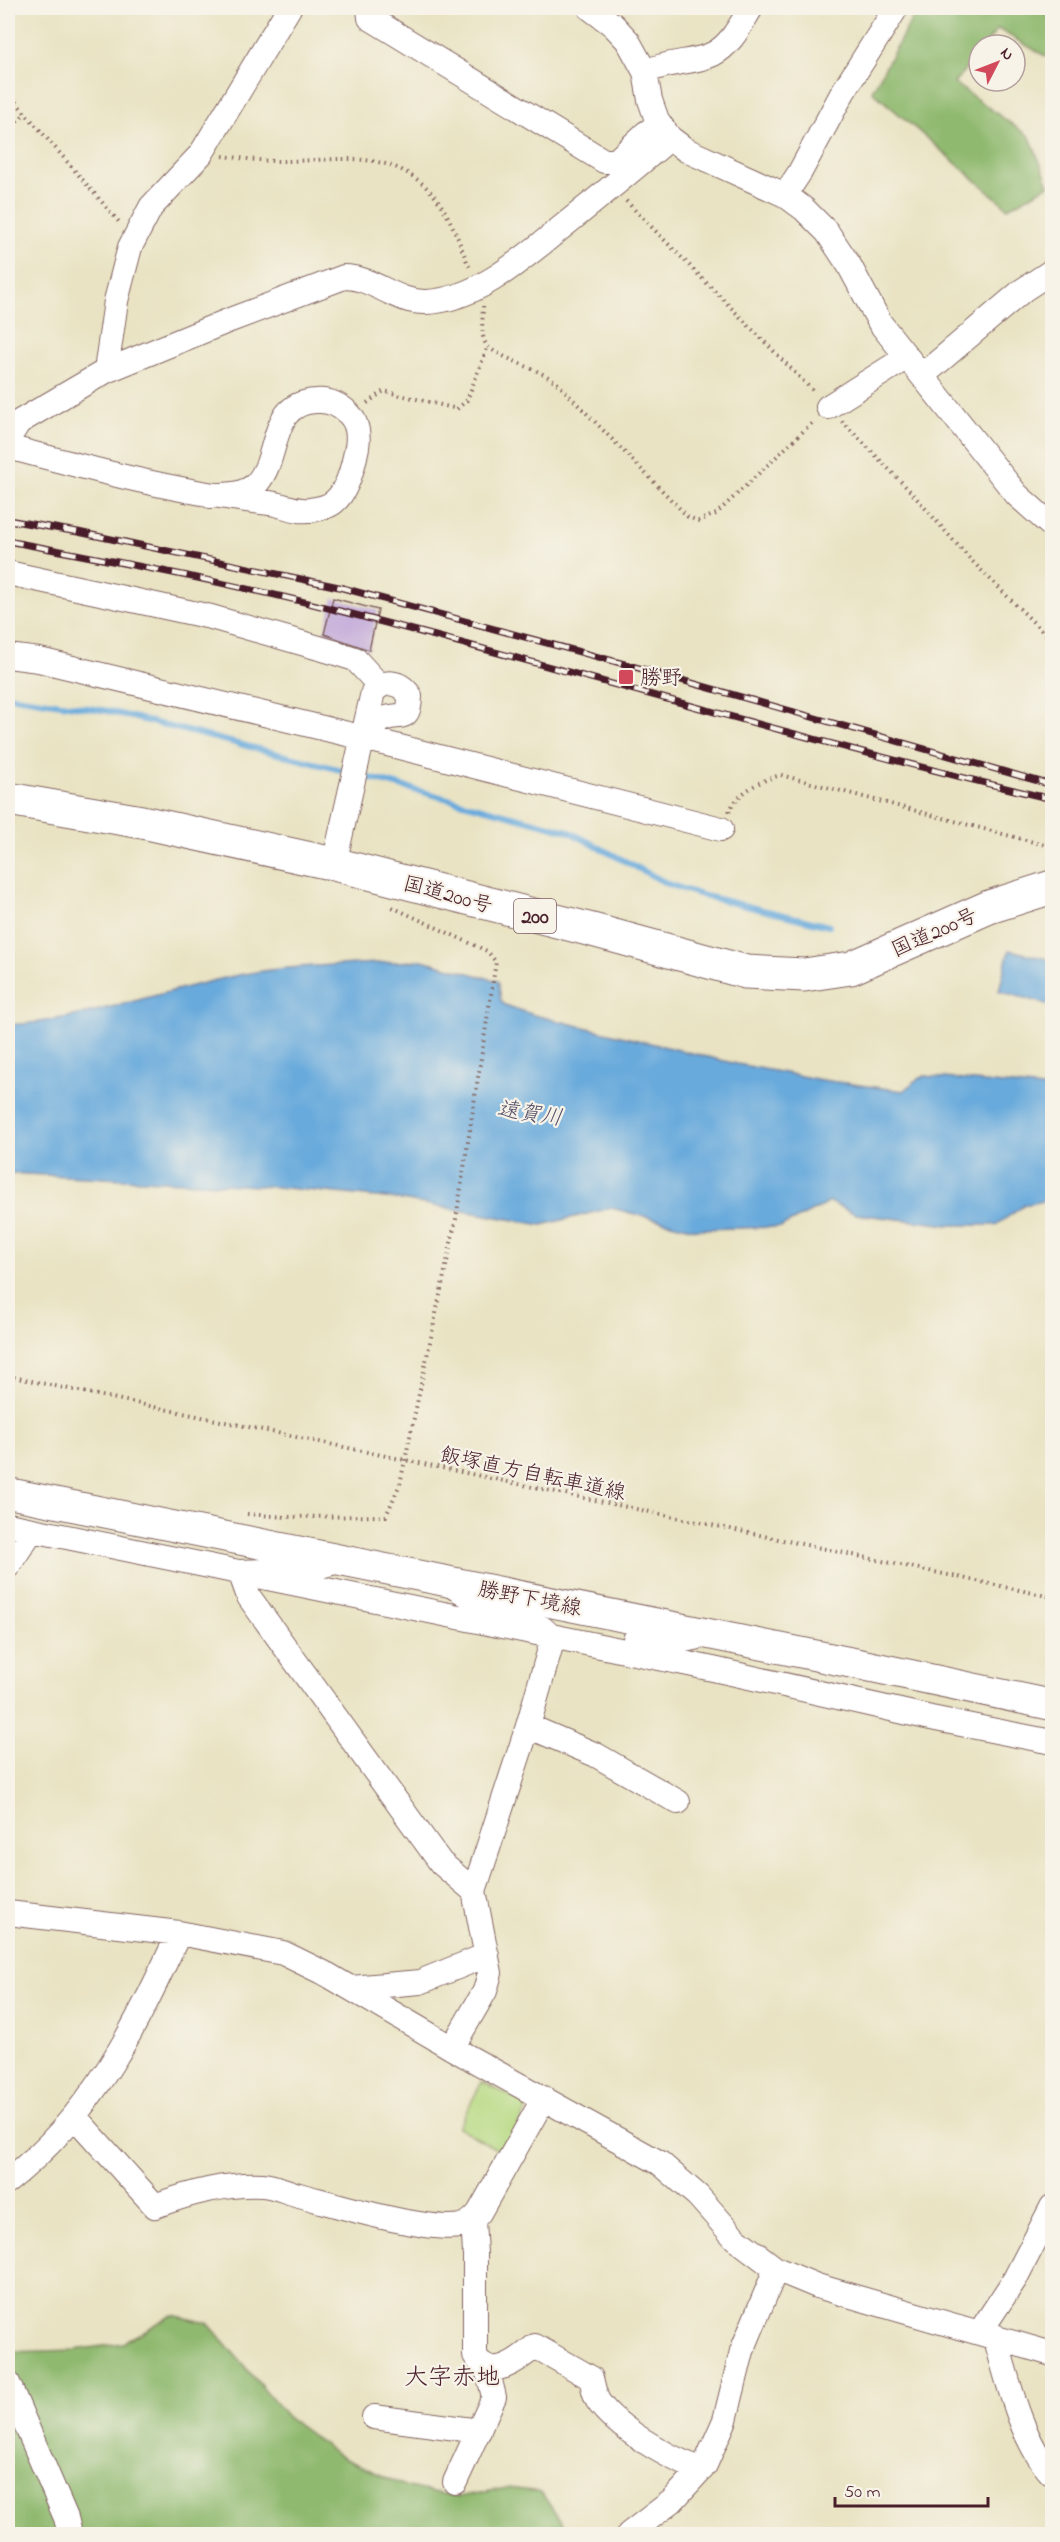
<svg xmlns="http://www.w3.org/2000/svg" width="1060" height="2542" font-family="'Indie Flower','Klee One',sans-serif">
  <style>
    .green { fill: #b6d981; stroke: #807c56; stroke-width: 1.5 }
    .forest { fill: #90b96f; stroke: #6d6c4d; stroke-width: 1.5 }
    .water { fill: #69aadc; stroke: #5a6484; stroke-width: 1.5 }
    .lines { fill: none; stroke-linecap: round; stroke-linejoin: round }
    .stream { stroke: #69aadc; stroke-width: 6 }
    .building { fill: #c6afda }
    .minor-casing { stroke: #826460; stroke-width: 26 }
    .major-casing { stroke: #826460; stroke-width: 32 }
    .highway-casing { stroke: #826460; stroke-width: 35 }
    .path { stroke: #826460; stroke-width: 4; stroke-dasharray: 1.5 4.5; stroke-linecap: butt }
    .minor { stroke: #fff; stroke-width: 24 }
    .major { stroke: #fff; stroke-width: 30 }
    .highway { stroke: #fff; stroke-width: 33 }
    .rail-casing { stroke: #4a1f2b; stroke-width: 7 }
    .rail { stroke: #f7f3e8; stroke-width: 4.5; stroke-dasharray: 14; stroke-linecap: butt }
    .poi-dot { fill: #d1495b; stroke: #f7f3e8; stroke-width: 2 }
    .labels { text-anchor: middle; stroke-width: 4.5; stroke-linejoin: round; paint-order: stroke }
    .shield { fill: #f7f3e8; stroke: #7e5f64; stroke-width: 1.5 }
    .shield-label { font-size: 20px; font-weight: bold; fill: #4a1f2b }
    .poi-label { font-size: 21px; fill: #4a1f2b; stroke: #f7f3e8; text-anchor: start }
    .street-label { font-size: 21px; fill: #4a1f2b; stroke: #f7f3e8 }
    .water-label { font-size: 22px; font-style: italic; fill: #555069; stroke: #f7f3e8 }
    .quarter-label { font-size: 24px; fill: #4a1f2b; stroke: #f7f3e8 }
  </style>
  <rect width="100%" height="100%" fill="#f7f3e8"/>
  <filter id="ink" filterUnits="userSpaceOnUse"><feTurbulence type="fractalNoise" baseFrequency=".0167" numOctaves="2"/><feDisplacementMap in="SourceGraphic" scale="12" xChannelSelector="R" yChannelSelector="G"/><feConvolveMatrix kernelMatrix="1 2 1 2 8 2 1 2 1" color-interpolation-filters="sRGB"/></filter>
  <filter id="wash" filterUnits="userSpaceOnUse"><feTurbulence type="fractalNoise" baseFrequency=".008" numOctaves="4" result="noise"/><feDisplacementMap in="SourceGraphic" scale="24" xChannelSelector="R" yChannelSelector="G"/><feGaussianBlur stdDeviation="1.35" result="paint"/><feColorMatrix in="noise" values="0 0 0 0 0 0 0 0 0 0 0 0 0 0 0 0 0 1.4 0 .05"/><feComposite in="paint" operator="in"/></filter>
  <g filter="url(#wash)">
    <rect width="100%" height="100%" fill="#e9e3c3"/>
    <path class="green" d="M 482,2082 L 529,2105 L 503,2153 L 458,2127 Z"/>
    <path class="forest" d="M 918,8 L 1052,8 L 1052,60 L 998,29 L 985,45 L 979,45 L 979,52 L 954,83 L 1030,137 L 1049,185 L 1008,208 L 872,91 Z
      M 172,2315 L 208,2323 L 289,2419 L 341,2457 L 407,2487 L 458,2497 L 507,2488 L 541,2492 L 569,2534 L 8,2534 L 8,2352 L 75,2350 L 123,2343 Z"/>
    <path class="water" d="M 1009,950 L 1052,960 L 1052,1009 L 1050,1009 L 1050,1005 L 999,991 Z
      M 422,960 L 498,981 L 501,1001 L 505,1005 L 534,1015 L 737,1064 L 822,1080 L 904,1091 L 916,1080 L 925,1076 L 1052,1089 L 1052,1199 L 1025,1205 L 996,1225 L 949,1225 L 856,1214 L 830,1202 L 781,1227 L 695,1229 L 611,1208 L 542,1225 L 396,1199 L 276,1187 L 8,1173 L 8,1025 C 88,1020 165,989 244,974 C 303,963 363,966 422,960 Z"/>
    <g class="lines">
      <path class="stream" d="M 8,696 L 108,711 L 349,772
        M 359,775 L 568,831 L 668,884 L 701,895 L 829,926"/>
    </g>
    <g id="blocks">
      <path class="building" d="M 333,598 L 378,610 L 369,650 L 324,634 Z"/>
    </g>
  </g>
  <g filter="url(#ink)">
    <use href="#blocks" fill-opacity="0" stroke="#826460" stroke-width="1.5"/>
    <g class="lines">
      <g class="minor-casing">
        <path id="minor" d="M 369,8 L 370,18 L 604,161 L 616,161 L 646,133 L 660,124
          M 590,8 L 613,25 L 628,41 L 645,72 L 650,100 L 657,120 L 670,138 L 686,150 L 785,195 L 804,209 L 827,232 L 849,265 L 880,323 L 1017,495 L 1052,526
          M 645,72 C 667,61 695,63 713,54 C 731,45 741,24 751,8
          M 785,195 L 800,172 L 843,92 L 896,8
          M 106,371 L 116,301 L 130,247 L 151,207 L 201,154 L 289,8
          M 923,375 L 1023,290 L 1052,271
          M 828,407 L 907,357
          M 8,439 L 19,422 L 106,371 L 230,320 L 344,277 C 373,277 396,303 426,302 C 479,300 528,254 567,223 C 602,195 636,167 670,138
          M 8,447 C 94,470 180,493 270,503 C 283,505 297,512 310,510 C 318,509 329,507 335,501 C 348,490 354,463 357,447 C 359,435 357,422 349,414 C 339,404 329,400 316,401 C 268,403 281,456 257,483 C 245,496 226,494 210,496
          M 8,573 L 211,617 L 333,652 L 355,659 L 379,685
          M 8,656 L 39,660 L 364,738 L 721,829
          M 334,864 L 373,692 C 384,679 400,681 410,696 C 410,725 398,711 382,720 C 375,725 369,732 364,738
          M 8,1525 L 713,1669 L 931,1718 L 1052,1742
          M 339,1561 L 310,1569 L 240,1572 L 249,1597 L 441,1863 L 474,1891
          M 8,1566 L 32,1530
          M 635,1640 L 671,1643 L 707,1635
          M 528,1726 L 596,1755 L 678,1802
          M 8,1913 L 179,1933 L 283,1953 L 328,1975 L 452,2048 L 660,2163 L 698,2196 L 735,2238 L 776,2269 L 817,2286 L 1052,2354
          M 351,1988 L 420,1982 L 487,1955
          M 452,2048 L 485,1991 L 490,1973 L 474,1891 L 528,1726 L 553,1638 L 542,1628 L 484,1605 L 454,1587
          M 75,2117 L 155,2206 C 189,2193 226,2183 263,2185 C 275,2186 287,2192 299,2195 C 337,2205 425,2232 461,2226 C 469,2224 474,2219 479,2213 L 544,2098
          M 8,2181 C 94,2113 134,2030 179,1933
          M 473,2220 L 475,2254 L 475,2355 C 490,2383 519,2360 535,2346 L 591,2378 C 593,2385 594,2394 598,2401 C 615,2427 672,2461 702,2469
          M 980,2332 L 1015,2279 L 1052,2207
          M 995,2336 C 1007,2378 1022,2443 1052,2474
          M 8,2383 L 66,2518 L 70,2534
          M 374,2417 L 479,2431
          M 455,2482 L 494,2397 L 487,2368
          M 629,2534 L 672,2501 L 705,2465 L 725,2420 L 742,2351 L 776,2269"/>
      </g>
      <g class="major-casing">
        <path id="major" d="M 8,1493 L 863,1665 L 1052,1705"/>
      </g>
      <g class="highway-casing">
        <path id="highway" d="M 8,799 L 142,822 L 334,864 L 596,931 L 746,972 L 804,975 L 851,968 L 989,907 L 1052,887"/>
      </g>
      <path class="path" d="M 8,93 L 119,222
        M 8,129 L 25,114
        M 223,156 C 241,158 259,161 278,161 C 333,162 387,146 430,191 C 450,212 459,243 470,269
        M 626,201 L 814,392
        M 483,306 C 483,317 480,335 486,344 C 495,357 541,369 557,383 L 688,517 L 698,521 L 716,514 L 814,421
        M 367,403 L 384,391 L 457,409 L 467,400 L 488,346
        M 842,421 L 911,492 L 968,557 L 1052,641
        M 729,812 C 739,791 759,781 781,775 L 1052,847
        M 8,1376 L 1052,1597
        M 247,1514 L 286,1517 L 386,1516 L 400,1484 L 456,1219 L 496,962 L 487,951 L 392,907"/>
      <use href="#minor" class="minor"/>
      <use href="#major" class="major"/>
      <use href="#highway" class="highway"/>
      <g class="rail-casing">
        <path id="rail" d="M 8,520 L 78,532 L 339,587 L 628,665 L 1052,785
          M 8,541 C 117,562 228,582 336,610 C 575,671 812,743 1052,799"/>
      </g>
      <use href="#rail" class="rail"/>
    </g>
  </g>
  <rect class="poi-dot" x="618" y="669" width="16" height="16" rx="3"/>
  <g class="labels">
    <rect class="shield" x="514" y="899" width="42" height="34" rx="4.5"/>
    <g class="shield-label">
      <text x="535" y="923">200</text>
    </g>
    <g class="poi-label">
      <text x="640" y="684">勝野</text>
    </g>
    <g class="street-label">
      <text transform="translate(448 894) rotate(15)" y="7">国道200号</text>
      <text transform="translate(934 932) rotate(-24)" y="7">国道200号</text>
      <text transform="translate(533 1473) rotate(12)" y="7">飯塚直方自転車道線</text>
      <text transform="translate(530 1598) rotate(11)" y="7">勝野下境線</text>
    </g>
    <g class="water-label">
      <text transform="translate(530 1112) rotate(9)" y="8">遠賀川</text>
    </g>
    <g class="quarter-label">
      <text x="452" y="2384">大字赤地</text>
    </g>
  </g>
  <rect width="1060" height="2542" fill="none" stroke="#f7f3e8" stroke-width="30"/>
  <g transform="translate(997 63) rotate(48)"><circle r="28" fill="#f7f3e8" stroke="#b29e9c" stroke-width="1.5"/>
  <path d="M0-4.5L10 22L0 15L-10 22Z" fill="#d1495b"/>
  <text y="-9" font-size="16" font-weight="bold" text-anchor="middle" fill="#4a1f2b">N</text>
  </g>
  <path d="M835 2497v9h153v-9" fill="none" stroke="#4a1f2b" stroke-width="3"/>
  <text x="844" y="2497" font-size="18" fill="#4a1f2b" stroke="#f7f3e8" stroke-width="4.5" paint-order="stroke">50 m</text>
</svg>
